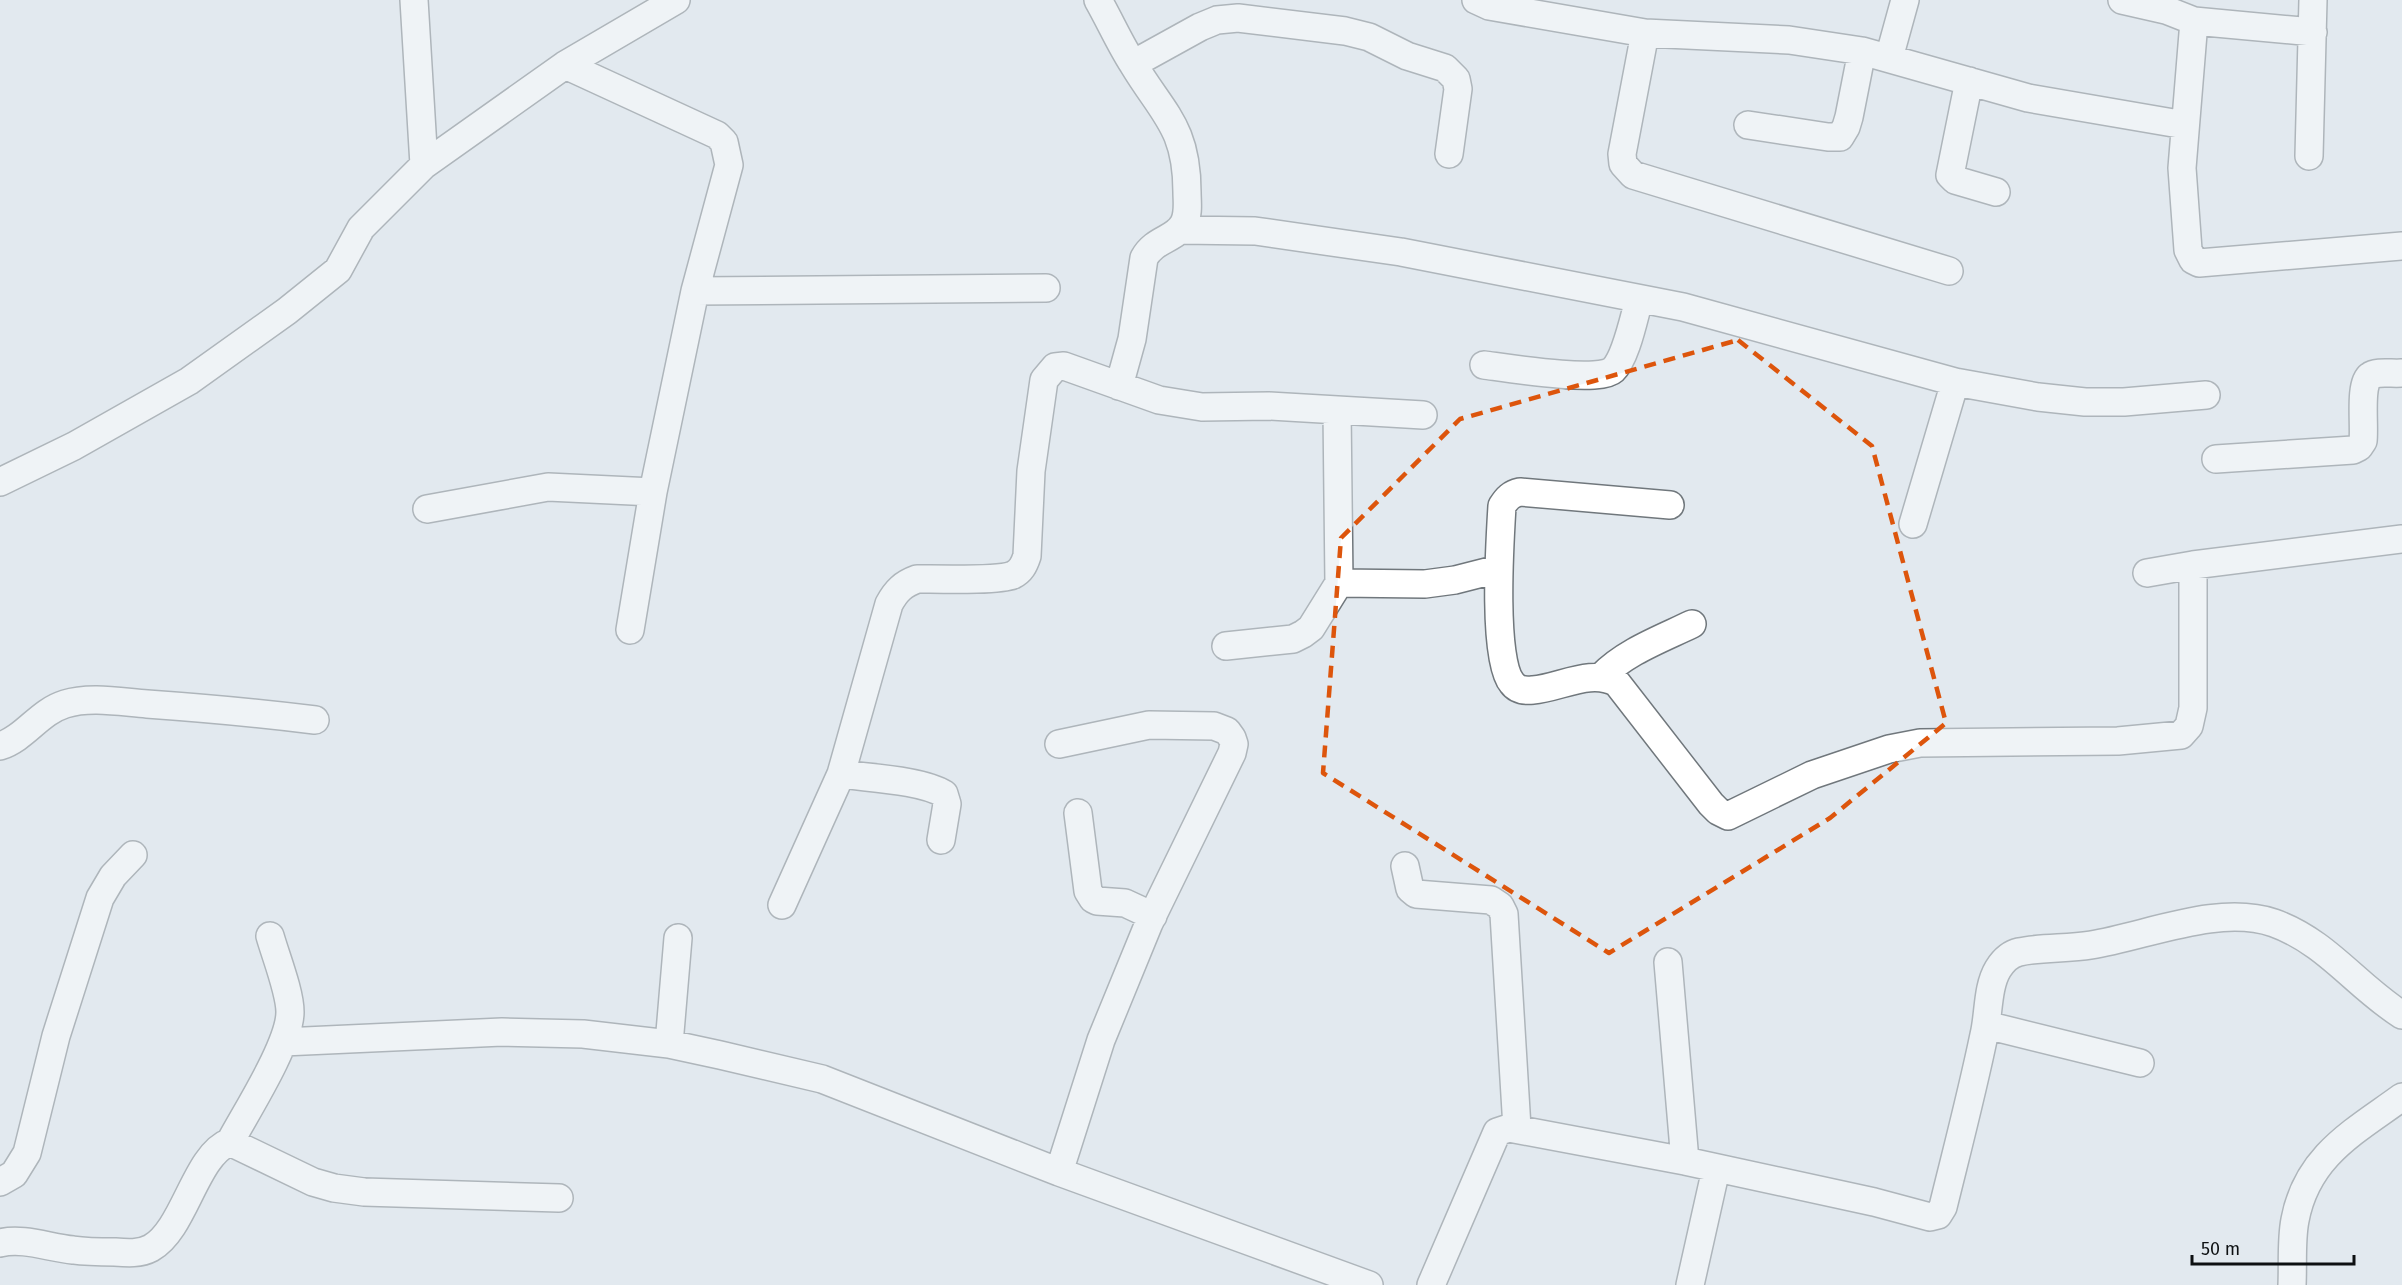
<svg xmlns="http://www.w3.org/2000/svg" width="2402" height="1285" font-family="'Fira Sans',sans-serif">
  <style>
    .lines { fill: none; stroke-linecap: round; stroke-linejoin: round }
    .minor-casing { stroke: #70777c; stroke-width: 30 }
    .minor { stroke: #fff; stroke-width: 27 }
    .marked { fill: none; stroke: #dd550c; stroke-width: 4.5; stroke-dasharray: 12 8; stroke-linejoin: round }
  </style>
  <rect width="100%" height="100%" fill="#e2e9ef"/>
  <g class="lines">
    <g class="minor-casing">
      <path id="minor" d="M 414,0 L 424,165
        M 1098,0 C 1110,21 1120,44 1133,64 C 1163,114 1187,127 1187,192 C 1187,202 1189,213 1184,223 C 1176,240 1155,238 1144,258 L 1132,339 L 1119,386
        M 1476,0 L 1489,6 L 1645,33 L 1789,40 L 1862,51 L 2028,98 L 2185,125
        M 2122,0 L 2166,10 L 2194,21 L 2313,32
        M 2194,21 L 2182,168 L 2188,250 L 2193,260 L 2199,263 L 2402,246
        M 1645,33 L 1622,154 L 1623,164 L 1633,175 L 1949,271
        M 1889,58 L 1905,0
        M 1133,64 L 1200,27 L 1217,20 L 1238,18 L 1345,31 L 1369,37 L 1407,56 L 1445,68 L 1456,79 L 1458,89 L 1449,154
        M 565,65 L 717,135 L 724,142 L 729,165 L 695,291 L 653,492 L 630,630
        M 1969,81 L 1950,175 L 1955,180 L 1996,192
        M 1748,125 L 1828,137 L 1840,137 L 1846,127 L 1849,117 L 1862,51
        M 2309,156 L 2313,0
        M 1180,230 L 1255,231 L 1401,252 L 1683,307 L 1955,382 L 2038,397 L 2085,402 L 2124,402 L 2206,395
        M 695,291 L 1046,288
        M 1484,365 C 1507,368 1599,383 1613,370 C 1626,358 1634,317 1639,300
        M 2216,459 L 2353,450 L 2359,447 L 2363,441 C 2365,427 2359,384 2370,376 C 2376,371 2393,374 2402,373
        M 0,482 L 74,446 L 189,381 L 287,311 L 338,270 L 361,228 L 424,165 L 565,65 L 676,0
        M 1670,505 L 1520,492 C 1511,494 1507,498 1502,506 C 1500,539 1492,660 1512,683 C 1517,690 1525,691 1533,690 C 1560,688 1591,668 1617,683 L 1711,804 L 1718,811 L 1728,816 L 1812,775 L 1889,749 L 1920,743 L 2118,741 L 2181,735 L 2189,726 L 2193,708 L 2193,565
        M 427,509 L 548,487 L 653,492
        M 1913,524 L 1955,382
        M 2147,573 L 2193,565 L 2402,539
        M 1339,583 L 1425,584 L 1455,580 L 1498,569
        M 1226,646 L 1293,639 L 1303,634 L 1311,628 L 1339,583 L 1337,410
        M 1601,677 C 1625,652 1661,639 1692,624
        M 0,746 C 25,738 39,712 65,704 C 90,696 121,702 147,704 C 203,708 259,713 315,720
        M 841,774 C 868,778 922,780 944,794 L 947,804 L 941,840
        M 1078,813 L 1088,891 L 1093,899 L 1097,901 L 1125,903 L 1153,916
        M 1405,866 L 1410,889 L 1416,894 L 1491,900 L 1500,906 L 1504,914 L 1517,1128
        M 782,905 L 841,774 L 889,604 C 896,591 903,584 917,579 C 937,579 999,581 1013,575 C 1021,571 1024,565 1027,556 L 1031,471 L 1044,380 L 1055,367 L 1064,366 L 1159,400 L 1202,407 L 1269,406 L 1423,415
        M 1668,962 L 1685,1161
        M 1986,1025 L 2140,1063
        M 283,1042 L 502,1032 L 583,1034 L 669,1044 L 720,1055 L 822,1079 L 1059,1172 L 1369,1285
        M 669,1044 L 678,938
        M 230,1142 C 246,1112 290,1044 290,1012 C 290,992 276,957 270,936
        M 1059,1172 L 1101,1040 L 1149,923 L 1232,753 L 1234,744 L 1232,738 L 1227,731 L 1214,726 L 1149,725 L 1059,744
        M 0,1182 L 14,1174 L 27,1153 L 56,1036 L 100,898 L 113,876 L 133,855
        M 0,1243 C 23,1237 50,1248 73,1250 C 87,1252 101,1252 115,1252 C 127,1253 140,1254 151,1248 C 185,1229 195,1155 230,1142 L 313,1182 L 334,1188 L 364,1192 L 559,1198
        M 1431,1285 L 1497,1132 L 1509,1128 L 1685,1161 L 1874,1202 L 1930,1217 L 1938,1215 L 1943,1207 C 1957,1150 1972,1093 1984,1035 C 1989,1015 1987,987 1998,969 C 2003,961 2010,954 2019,952 C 2042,947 2067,949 2091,945 C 2147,936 2218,904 2274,923 C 2327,942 2356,986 2402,1015
        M 1690,1285 L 1716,1169
        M 2292,1285 C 2293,1264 2291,1240 2295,1220 C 2307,1156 2354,1132 2402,1097"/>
    </g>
    <use href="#minor" class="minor"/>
  </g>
  <path d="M0 0H2402V1285H0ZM 1738,340 L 1872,446 L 1946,723 L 1830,818 L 1609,953 L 1323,773 L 1341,538 L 1460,419 Z" fill="#e2e9ef" fill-opacity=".55" fill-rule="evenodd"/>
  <path class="marked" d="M 1738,340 L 1872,446 L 1946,723 L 1830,818 L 1609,953 L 1323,773 L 1341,538 L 1460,419 Z"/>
  <path d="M2192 1255v9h162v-9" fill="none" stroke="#0d1012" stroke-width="3"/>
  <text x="2201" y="1255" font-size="18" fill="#0d1012" stroke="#e2e9ef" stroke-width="4.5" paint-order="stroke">50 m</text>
</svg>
